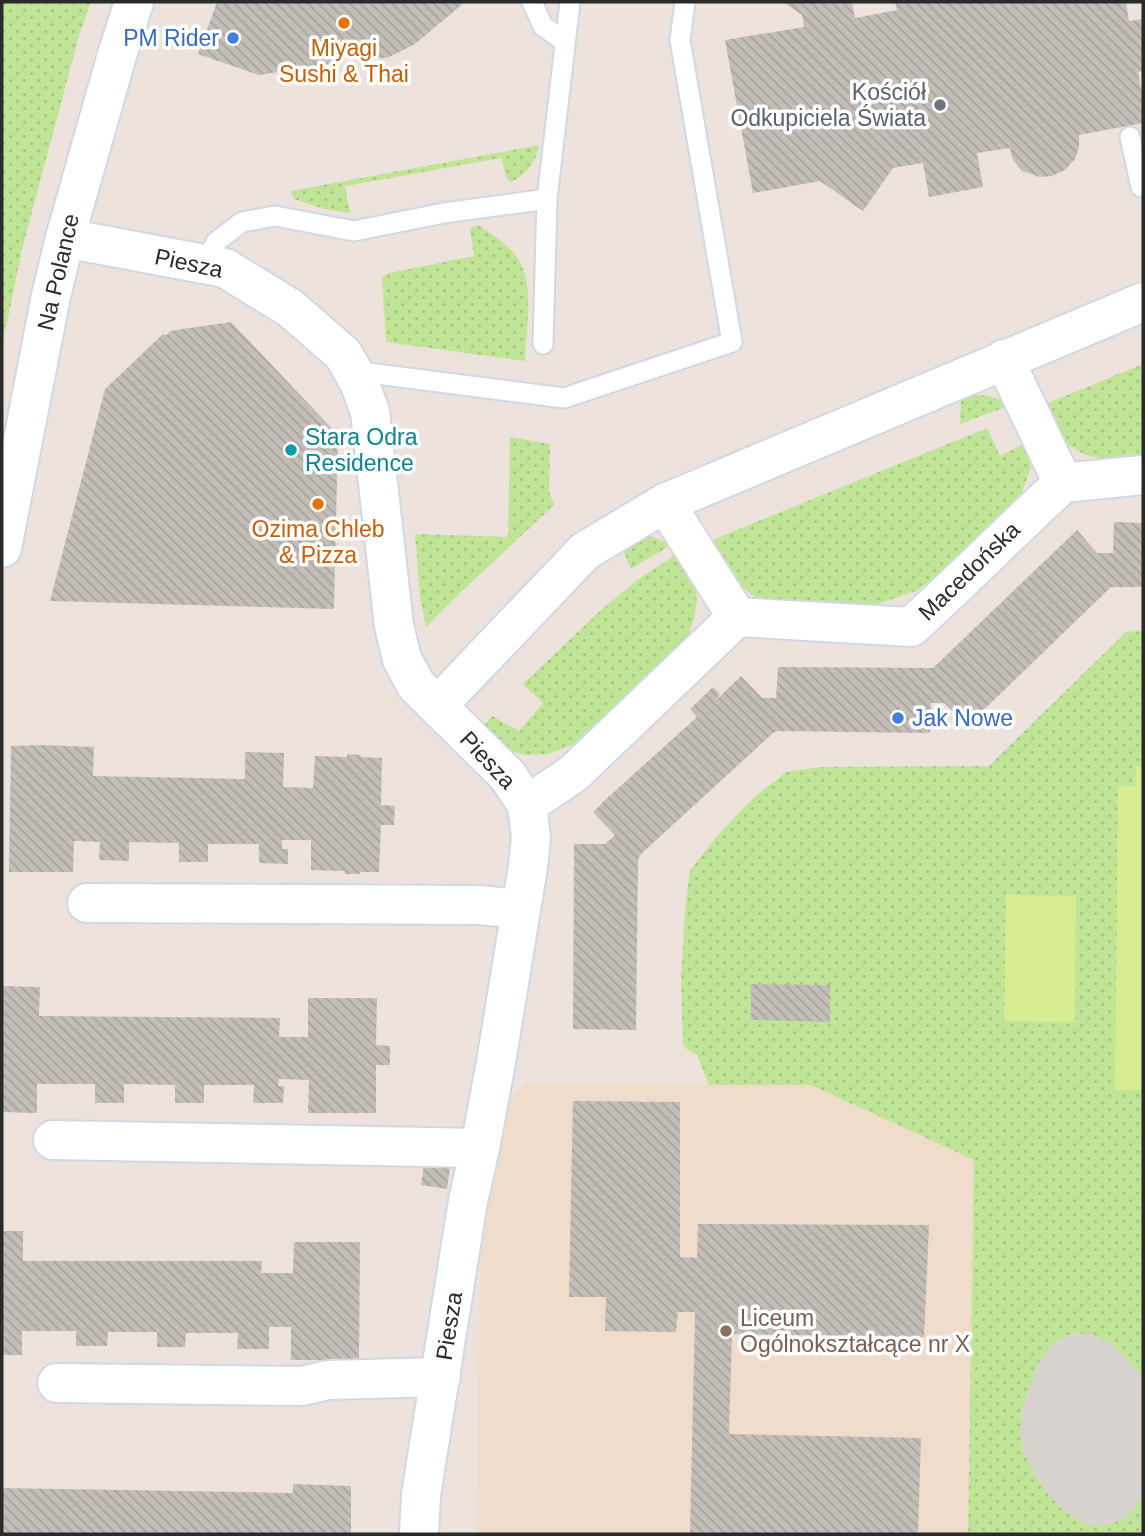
<svg xmlns="http://www.w3.org/2000/svg" width="1145" height="1536" font-family="Helvetica,sans-serif">
  <style>
    .education { fill: #efdccb }
    .green { fill: url(#green-dots) }
    .pitch { fill: #d8ed92 }
    .plaza { fill: #d9d3cf }
    .building { fill: url(#building-back-hatch) }
    .lines { fill: none; stroke-linecap: round; stroke-linejoin: round }
    .lane-casing { stroke: #d1d8e4; stroke-width: 23 }
    .street-casing { stroke: #d1d8e4; stroke-width: 42 }
    .secondary-casing { stroke: #d1d8e4; stroke-width: 42 }
    .lane { stroke: #fff; stroke-width: 19 }
    .street { stroke: #fff; stroke-width: 38 }
    .secondary { stroke: #fff; stroke-width: 38 }
    .food-dot { fill: #e8710a; stroke: #fff; stroke-width: 2.5 }
    .shop-dot { fill: #3f7fe0; stroke: #fff; stroke-width: 2.5 }
    .worship-dot { fill: #6b7280; stroke: #fff; stroke-width: 2.5 }
    .culture-dot { fill: #0f9aa8; stroke: #fff; stroke-width: 2.5 }
    .education-dot { fill: #8d6e63; stroke: #fff; stroke-width: 2.5 }
    .labels { text-anchor: middle; stroke-width: 7; stroke-linejoin: round; paint-order: stroke }
    .shop-label { font-size: 23px; fill: #366cbe; stroke: #fff; text-anchor: end }
    .food-label { font-size: 23px; fill: #c56008; stroke: #fff }
    .worship-label { font-size: 23px; fill: #5b616d; stroke: #fff; text-anchor: end }
    .street-label { font-size: 23px; fill: #2a2a2a; stroke: #fff }
    .culture-label { font-size: 23px; fill: #0d838f; stroke: #fff; text-anchor: start }
    .education-label { font-size: 23px; fill: #785e54; stroke: #fff; text-anchor: start }
  </style>
  <defs>
    <pattern id="green-dots" width="8" height="8" patternUnits="userSpaceOnUse" patternTransform="scale(1.75)"><rect width="8" height="8" fill="#c1e597"/><path d="M2 2h.1M6 6h.1" fill="none" stroke="#a6c582" stroke-width="1.8" stroke-linecap="round"/></pattern>
    <pattern id="building-back-hatch" width="6" height="6" patternUnits="userSpaceOnUse" patternTransform="scale(1.75)"><rect width="6" height="6" fill="#c4beb8"/><path d="M-1 5l2 2M0 0l6 6M5-1l2 2" fill="none" stroke="#a9a39e"/></pattern>
  </defs>
  <rect width="100%" height="100%" fill="#ede2dc"/>
  <path class="education" d="M 527,1083 L 811,1085 L 975,1160 L 968,1534 L 477,1534 L 480,1260 L 507,1100 Z"/>
  <path class="green" d="M 2,2 L 91,2 L 79,36 L 23,245 L 2,347 Z
    M 539,145 C 537,161 526,175 511,182 L 507,179 L 501,158 L 345,186 L 350,213 L 325,209 L 294,199 L 291,191 Z
    M 478,225 C 493,235 511,246 520,262 C 534,288 526,332 525,361 L 386,342 L 382,277 L 389,273 L 474,256 L 470,228 Z
    M 1143,364 L 1143,461 C 1110,460 1082,462 1058,435 C 1051,427 1046,415 1041,406 Z
    M 973,395 C 988,395 997,396 1008,406 L 960,424 L 961,396 Z
    M 987,428 L 1000,456 L 1026,443 L 1031,468 L 1022,492 L 947,569 L 916,591 L 872,606 L 776,604 L 752,595 L 728,575 L 707,542 Z
    M 510,437 L 550,444 L 549,492 L 554,505 L 462,591 L 426,627 L 420,596 L 415,534 L 508,537 Z
    M 648,535 L 671,545 L 631,569 L 622,548 Z
    M 678,553 L 691,574 L 696,590 L 697,602 L 694,618 L 687,638 L 656,670 L 578,743 L 548,754 L 525,755 L 511,751 L 497,744 L 481,730 L 492,716 L 519,731 L 543,703 L 523,684 L 601,610 L 636,581 Z
    M 1143,630 L 1143,1534 L 968,1534 L 974,1160 L 811,1085 L 709,1085 L 697,1055 L 688,1050 L 683,1045 L 681,982 L 685,910 L 690,870 L 718,835 L 753,798 L 786,772 L 819,767 L 989,766 L 1126,632 Z"/>
  <path class="pitch" d="M 1136,766 L 1143,766 L 1143,1090 L 1115,1090 L 1118,786 L 1135,786 Z
    M 1006,895 L 1076,896 L 1075,1022 L 1004,1021 Z"/>
  <path class="plaza" d="M 1075,1333 L 1091,1334 L 1112,1344 L 1143,1377 L 1143,1494 L 1133,1510 L 1124,1518 L 1112,1524 L 1098,1526 L 1086,1524 L 1063,1511 L 1043,1487 L 1033,1472 L 1023,1450 L 1020,1431 L 1021,1414 L 1025,1399 L 1038,1364 L 1052,1345 L 1062,1338 Z"/>
  <path class="building" d="M 217,2 L 465,2 L 415,44 L 389,57 L 365,61 L 364,59 L 359,60 L 357,51 L 335,56 L 335,63 L 259,75 L 198,54 Z
    M 783,2 L 852,2 L 855,18 L 897,10 L 895,2 L 1126,2 L 1129,21 L 1143,19 L 1143,71 L 1138,72 L 1143,99 L 1143,123 L 1079,135 L 1079,147 L 1075,159 L 1065,170 L 1052,176 L 1040,177 L 1022,171 L 1013,160 L 1010,148 L 977,153 L 983,187 L 929,197 L 923,163 L 893,168 L 863,211 L 820,181 L 753,193 L 725,40 L 804,27 L 802,15 Z
    M 231,322 L 338,435 L 334,609 L 50,601 L 105,389 L 163,334 L 167,335 L 170,331 Z
    M 1114,522 L 1143,523 L 1143,587 L 1111,587 L 968,725 L 944,703 L 931,703 L 930,733 L 777,731 L 773,733 L 641,854 L 638,860 L 636,1030 L 573,1029 L 574,844 L 605,844 L 615,835 L 593,812 L 605,800 L 697,717 L 690,709 L 713,687 L 720,694 L 716,700 L 741,676 L 762,698 L 776,698 L 778,667 L 933,668 L 1077,530 L 1097,553 L 1113,553 Z
    M 44,745 L 94,747 L 93,776 L 245,779 L 245,752 L 284,753 L 283,787 L 313,788 L 315,756 L 347,757 L 347,754 L 361,755 L 361,757 L 382,758 L 381,805 L 395,806 L 394,825 L 381,825 L 379,872 L 360,872 L 360,874 L 345,874 L 345,871 L 311,870 L 311,840 L 282,840 L 282,849 L 288,849 L 288,864 L 259,863 L 259,844 L 208,844 L 208,862 L 179,862 L 179,843 L 129,842 L 129,861 L 99,860 L 100,842 L 74,841 L 73,872 L 9,872 L 11,746 Z
    M 751,984 L 830,985 L 830,1022 L 751,1020 Z
    M 2,986 L 40,987 L 39,1016 L 280,1018 L 279,1037 L 308,1037 L 308,998 L 377,998 L 376,1045 L 390,1046 L 390,1065 L 376,1065 L 376,1113 L 308,1113 L 309,1080 L 279,1079 L 278,1086 L 284,1086 L 283,1103 L 253,1103 L 254,1085 L 204,1085 L 204,1103 L 175,1103 L 175,1085 L 124,1084 L 124,1103 L 95,1103 L 95,1084 L 37,1084 L 37,1113 L 2,1112 Z
    M 573,1101 L 680,1102 L 680,1257 L 697,1258 L 698,1224 L 929,1225 L 924,1337 L 732,1334 L 729,1434 L 921,1438 L 918,1534 L 690,1534 L 695,1312 L 678,1312 L 676,1332 L 605,1331 L 606,1297 L 569,1297 Z
    M 424,1164 L 450,1168 L 447,1189 L 421,1185 Z
    M 2,1231 L 23,1231 L 23,1261 L 262,1261 L 261,1273 L 293,1273 L 294,1242 L 360,1242 L 359,1360 L 291,1360 L 291,1327 L 269,1327 L 269,1349 L 237,1349 L 238,1333 L 186,1333 L 185,1347 L 157,1347 L 157,1332 L 108,1332 L 107,1346 L 76,1346 L 76,1331 L 22,1331 L 22,1355 L 2,1355 Z
    M 293,1484 L 351,1486 L 351,1534 L 2,1534 L 2,1488 L 293,1493 Z"/>
  <g class="lines">
    <g class="lane-casing">
      <path id="lane" d="M 532,2 L 543,26 L 565,42
        M 1130,137 L 1141,187 L 1143,186
        M 547,199 L 570,2
        M 206,265 L 216,242 L 242,222 L 275,216 L 354,231 L 444,213 L 547,199 L 543,344
        M 353,371 L 564,398 L 732,342 L 680,40 L 685,2"/>
    </g>
    <g class="street-casing">
      <path id="street" d="M 65,238 L 225,268 L 290,308 L 343,354 L 359,382 L 370,412 L 394,626 L 402,659 L 416,685 L 508,776 L 527,805 L 531,837 L 528,867 L 496,1062 L 480,1148 L 468,1201 L 421,1495 L 419,1534
        M 1063,483 L 1143,475
        M 737,617 L 911,627 C 963,580 1012,530 1063,483 L 1004,359
        M 437,706 L 585,551 L 665,503 L 1143,302
        M 527,805 L 574,773 L 737,617 L 665,503
        M 87,903 L 479,905 L 520,909
        M 53,1140 L 480,1148
        M 57,1383 L 302,1386 L 328,1380 L 441,1377"/>
    </g>
    <g class="secondary-casing">
      <path id="secondary" d="M 2,548 L 51,296 L 65,238 L 117,55 L 134,2"/>
    </g>
    <use href="#lane" class="lane"/>
    <use href="#street" class="street"/>
    <use href="#secondary" class="secondary"/>
  </g>
  <g class="food-dot">
    <circle cx="344" cy="23" r="7"/>
    <circle cx="318" cy="504" r="7"/>
  </g>
  <g class="shop-dot">
    <circle cx="233" cy="38" r="7"/>
    <circle cx="898" cy="718" r="7"/>
  </g>
  <circle class="worship-dot" cx="940" cy="105" r="7"/>
  <circle class="culture-dot" cx="291" cy="450" r="7"/>
  <circle class="education-dot" cx="726" cy="1331" r="7"/>
  <g class="labels">
    <g class="shop-label">
      <text x="219" y="46">PM Rider</text>
      <text x="912" y="726" text-anchor="start">Jak Nowe</text>
    </g>
    <g class="food-label">
      <text x="344" y="56">Miyagi<tspan x="344" dy="26">Sushi &amp; Thai</tspan></text>
      <text x="318" y="537">Ozima Chleb<tspan x="318" dy="26">&amp; Pizza</tspan></text>
    </g>
    <g class="worship-label">
      <text x="926" y="100">Kościół<tspan x="926" dy="26">Odkupiciela Świata</tspan></text>
    </g>
    <g class="street-label">
      <text transform="translate(189 263) rotate(12)" y="8">Piesza</text>
      <text transform="translate(58 272) rotate(-77)" y="8">Na Polance</text>
      <text transform="translate(969 571) rotate(-44)" y="8">Macedońska</text>
      <text transform="translate(488 760) rotate(47)" y="8">Piesza</text>
      <text transform="translate(449 1326) rotate(-81)" y="8">Piesza</text>
    </g>
    <g class="culture-label">
      <text x="305" y="445">Stara Odra<tspan x="305" dy="26">Residence</tspan></text>
    </g>
    <g class="education-label">
      <text x="740" y="1326">Liceum<tspan x="740" dy="26">Ogólnokształcące nr X</tspan></text>
    </g>
  </g>
  <rect width="1145" height="1536" fill="none" stroke="#2a2a2a" stroke-width="7"/>
</svg>
